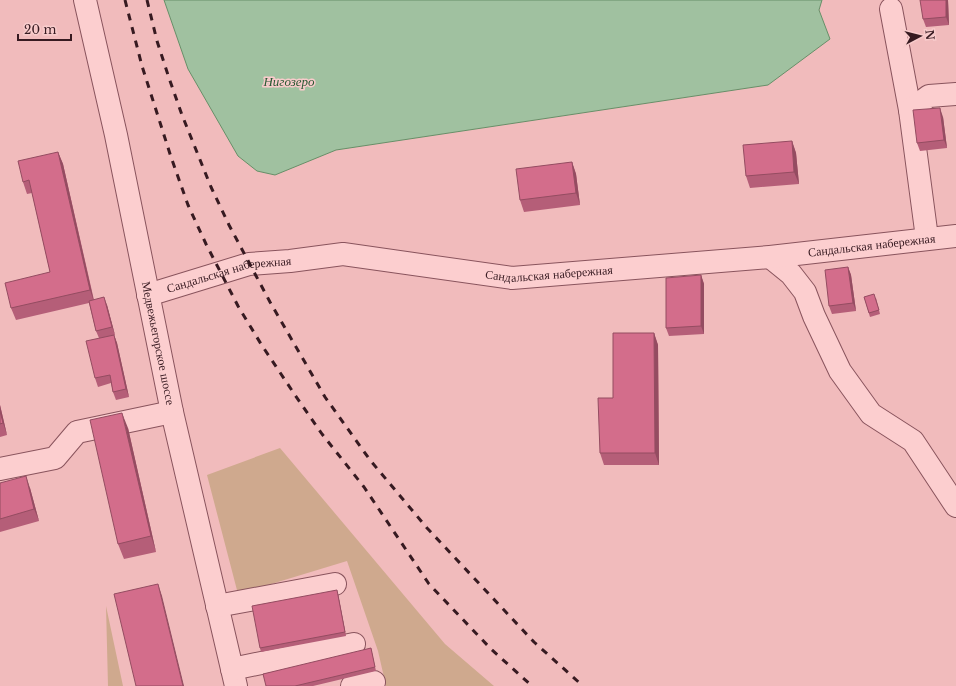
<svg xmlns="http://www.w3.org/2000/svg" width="956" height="686" font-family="'Libre Baskerville',serif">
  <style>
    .green { fill: #cfa98e }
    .water { fill: #a0c1a0; stroke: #678f68 }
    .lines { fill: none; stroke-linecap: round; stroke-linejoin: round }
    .minor-casing { stroke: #89545d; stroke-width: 24 }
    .minor { stroke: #fccecf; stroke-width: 22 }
    .rail { stroke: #371a21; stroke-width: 3; stroke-dasharray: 7 7; stroke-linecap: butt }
    .wall { fill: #b55e78 }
    .shaded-wall { fill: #944c61 }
    .building { fill: #d36d8b; stroke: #944c61 }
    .labels { text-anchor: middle; stroke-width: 3; stroke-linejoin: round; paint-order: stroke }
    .street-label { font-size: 12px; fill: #371a21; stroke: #f8cbcb }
    .water-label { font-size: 13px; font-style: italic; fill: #285832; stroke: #f8cbcb }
  </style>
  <rect width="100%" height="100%" fill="#f1bbbc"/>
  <path class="green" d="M 280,448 L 445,644 L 494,686 L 386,686 L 378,651 L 347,561 L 238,594 L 207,475 Z
    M 106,606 L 123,686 L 108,686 Z"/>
  <path class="water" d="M 164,0 L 822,0 L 819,10 L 830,39 L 768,85 L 336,150 L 275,175 L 257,171 L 238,156 L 188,69 Z"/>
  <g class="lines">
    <g class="minor-casing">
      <g id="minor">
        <path id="s1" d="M 85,0 L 116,135 L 172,412 L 236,686"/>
        <path d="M 891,9 L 910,110"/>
        <path d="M 927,238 L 910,110 L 929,96 L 956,94"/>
        <path d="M 770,257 L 791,274 L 805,292 L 814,316 L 840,371 L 871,414 L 913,441 L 956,506"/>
        <path id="s2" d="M 148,295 L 249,264 L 290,261 L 343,254 L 512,278 L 770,257 L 956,236"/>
        <path d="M 0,469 L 55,458 L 77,432 L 172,412"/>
        <path d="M 217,606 L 335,584"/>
        <path d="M 232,669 L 354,644"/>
        <path d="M 352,686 L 374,682"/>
      </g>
    </g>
    <use href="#minor" class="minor"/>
    <path class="rail" d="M 125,0 L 142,66 L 171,157 L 188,205 L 206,244 L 238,306 L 261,344 L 295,395 L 322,434 L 364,487 L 429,584 L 491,649 L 532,686
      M 147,0 L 157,41 L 169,78 L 182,115 L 211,187 L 229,225 L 270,302 L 325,397 L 370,460 L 427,528 L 534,642 L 583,686"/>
  </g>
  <path class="wall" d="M 948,0 L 949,25 L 926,27 L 923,19 Z
    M 943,117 L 947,148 L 920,151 L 917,143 Z
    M 792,141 L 796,153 L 799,184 L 750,188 L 746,176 Z
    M 58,152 L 63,164 L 94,300 L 107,305 L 115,335 L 114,335 L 117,343 L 129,397 L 116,400 L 113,392 L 111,383 L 98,387 L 95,378 L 99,338 L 96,331 L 89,303 L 16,320 L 11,308 L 50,272 L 32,193 L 27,194 L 23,182 Z
    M 572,162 L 576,174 L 580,205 L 524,212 L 520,200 Z
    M 848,267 L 851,275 L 856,311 L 832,314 L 829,306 Z
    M 701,275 L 704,284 L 704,334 L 669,336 L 666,328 Z
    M 864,297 L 876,298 L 880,314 L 870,317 Z
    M 654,333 L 658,345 L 659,465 L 604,465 L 600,453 L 613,398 Z
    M 0,405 L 7,435 L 0,437 Z
    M 128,428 L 156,552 L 124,559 L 118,544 Z
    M 0,483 L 30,488 L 39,521 L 0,532 Z
    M 338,594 L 346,636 L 261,652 L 260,648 Z
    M 371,648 L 376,671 L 313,686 L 266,686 Z"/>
  <path class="shaded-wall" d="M 946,0 L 948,0 L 949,25 L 946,17 Z
    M 940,108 L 943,117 L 947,148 L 944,140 Z
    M 792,141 L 796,153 L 799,184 L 794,172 Z
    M 58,152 L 63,164 L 94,302 L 90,290 Z
    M 572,162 L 576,174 L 580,205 L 576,193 Z
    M 848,267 L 851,275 L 856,311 L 853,303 Z
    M 701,275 L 704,284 L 704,334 L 701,326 Z
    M 104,297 L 107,305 L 115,335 L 112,327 Z
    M 654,333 L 658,345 L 659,465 L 655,453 Z
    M 114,335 L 117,343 L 129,397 L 126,389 Z
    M 0,405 L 7,435 L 3,423 L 0,411 Z
    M 122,413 L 128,428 L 156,552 L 151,536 Z
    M 26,476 L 30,488 L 39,521 L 34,509 Z
    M 158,584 L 162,596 L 184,686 L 183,686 Z
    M 337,590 L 338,594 L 346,636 L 345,632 Z"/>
  <path class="building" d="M 920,0 L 946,0 L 946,17 L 923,19 Z
    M 940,108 L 944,140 L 917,143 L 913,110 Z
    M 792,141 L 794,172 L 746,176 L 743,145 Z
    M 58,152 L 90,290 L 11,308 L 5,283 L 50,272 L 29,180 L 23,182 L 18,161 Z
    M 572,162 L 576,193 L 520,200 L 516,169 Z
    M 848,267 L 853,303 L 829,306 L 825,270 Z
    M 701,275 L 701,326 L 666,328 L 666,278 Z
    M 874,294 L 879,310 L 869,313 L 864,297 Z
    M 104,297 L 112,327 L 96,331 L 89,301 Z
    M 613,333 L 654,333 L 655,453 L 600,453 L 598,398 L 613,398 Z
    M 114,335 L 126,389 L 113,392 L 110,375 L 95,378 L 86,341 Z
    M 0,411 L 3,423 L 0,424 Z
    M 122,413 L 151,536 L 118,544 L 90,420 Z
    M 26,476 L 34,509 L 0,519 L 0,483 Z
    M 158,584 L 183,686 L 136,686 L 114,594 Z
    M 337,590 L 345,632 L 260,648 L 252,606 Z
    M 371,648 L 375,667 L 295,686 L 266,686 L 263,674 Z"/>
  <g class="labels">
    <g class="street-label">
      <text dy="4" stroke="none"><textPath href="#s2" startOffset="732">Сандальская набережная</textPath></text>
      <text dy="4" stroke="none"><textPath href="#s2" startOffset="408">Сандальская набережная</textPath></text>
      <text dy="4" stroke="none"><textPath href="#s2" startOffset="84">Сандальская набережная</textPath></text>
      <text dy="4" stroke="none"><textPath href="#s1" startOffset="351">Медвежьегорское шоссе</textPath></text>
    </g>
    <g class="water-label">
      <text x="289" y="86">Нигозеро</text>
    </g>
  </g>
  <g transform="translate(920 36) rotate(83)" stroke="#f8cbcb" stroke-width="3" paint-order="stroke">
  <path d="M0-3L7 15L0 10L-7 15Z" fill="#371a21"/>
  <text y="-6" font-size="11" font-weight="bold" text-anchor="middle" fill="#371a21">N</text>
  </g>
  <path d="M18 34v6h53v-6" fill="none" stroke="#371a21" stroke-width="2"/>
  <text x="24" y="34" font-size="12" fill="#371a21" stroke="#f8cbcb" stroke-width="3" paint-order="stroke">20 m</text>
</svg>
